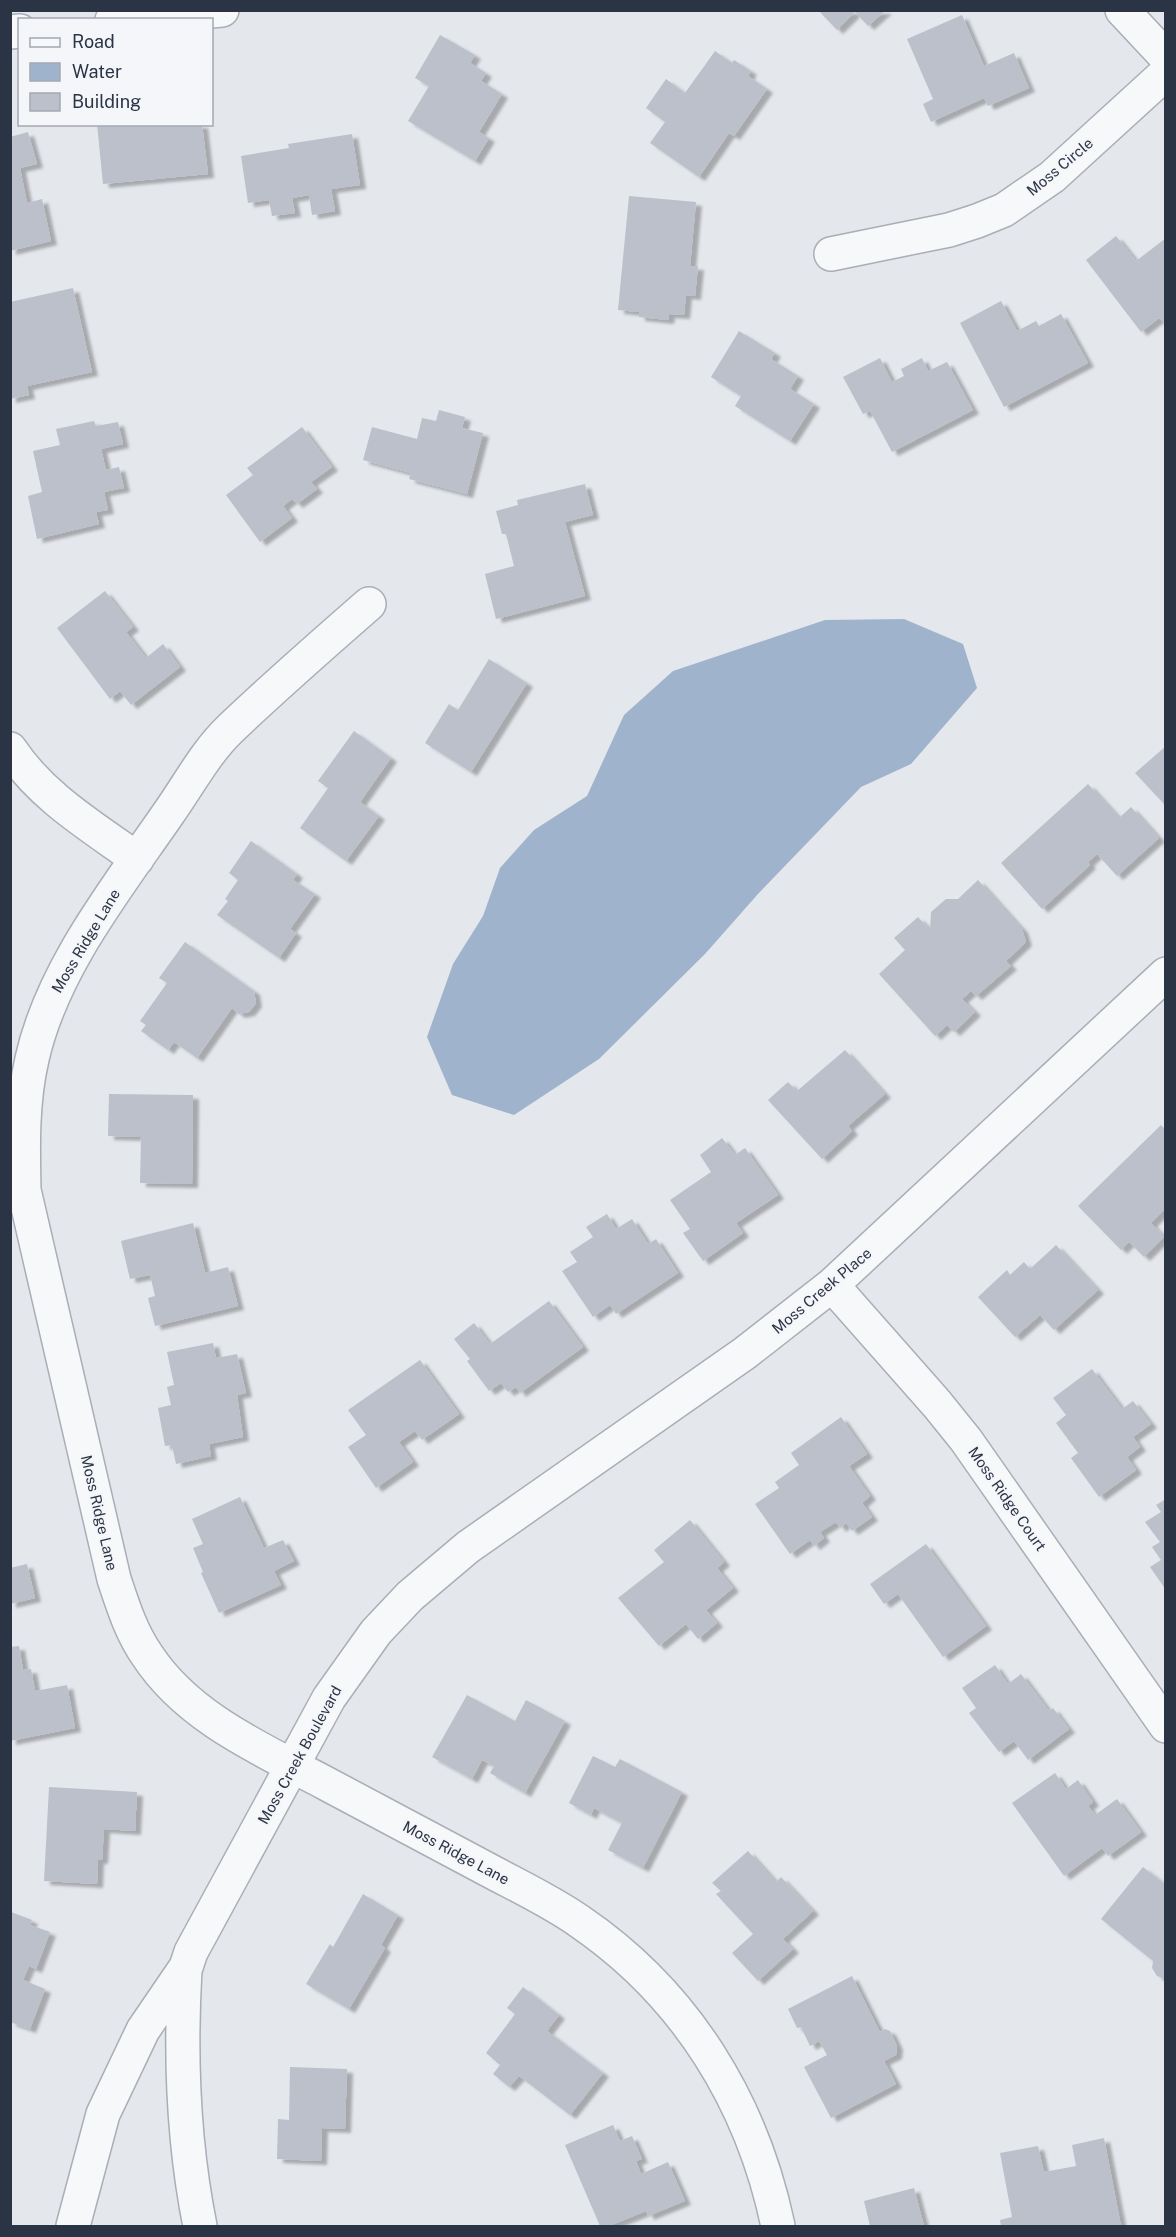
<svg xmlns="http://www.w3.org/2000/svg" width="1176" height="2237" font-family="'Public Sans',sans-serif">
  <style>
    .water { fill: #9fb4cc }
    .building { fill: #bbc0ca; filter: url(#shadow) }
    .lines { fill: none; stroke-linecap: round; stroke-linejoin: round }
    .minor-casing { stroke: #a9aeb7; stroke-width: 36 }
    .minor { stroke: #f7f8fa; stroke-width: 33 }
    .labels { text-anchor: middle; stroke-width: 4.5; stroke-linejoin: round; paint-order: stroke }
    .street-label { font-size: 15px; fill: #2b3445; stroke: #f4f6f9 }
  </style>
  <defs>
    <filter id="shadow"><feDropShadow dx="6" dy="4" stdDeviation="1.5" flood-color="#0004"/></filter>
  </defs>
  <rect width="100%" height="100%" fill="#e4e7ec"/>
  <path class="water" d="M 904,619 L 963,644 L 977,688 L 911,764 L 861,787 L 758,894 L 705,954 L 599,1059 L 514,1115 L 452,1095 L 427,1037 L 453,964 L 483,916 L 500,868 L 534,830 L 587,796 L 624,715 L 673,671 L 825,620 Z"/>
  <path class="building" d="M 818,10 L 886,10 L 868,26 L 855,12 L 837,30 Z
    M 962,15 L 984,66 L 1014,53 L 1029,88 L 988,106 L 984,98 L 931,122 L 923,104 L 933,99 L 907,39 Z
    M 440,35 L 475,55 L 470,63 L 486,73 L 481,81 L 502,94 L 479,132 L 489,138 L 475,161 L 408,121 L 429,86 L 415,78 Z
    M 715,51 L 732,63 L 734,60 L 751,71 L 748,76 L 767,89 L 734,136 L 729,133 L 699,177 L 650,143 L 665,122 L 646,108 L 666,79 L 685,93 Z
    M 97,124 L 202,124 L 208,174 L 103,184 Z
    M 28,132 L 37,164 L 20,168 L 27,203 L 42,199 L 51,241 L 10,251 L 10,137 Z
    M 352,134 L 360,185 L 331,189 L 335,211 L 312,215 L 309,195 L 292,198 L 295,213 L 272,216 L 269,200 L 248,203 L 241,156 L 289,148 L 288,144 Z
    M 629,196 L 696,202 L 690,266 L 698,266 L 695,296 L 686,295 L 684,315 L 669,314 L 668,320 L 639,317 L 639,312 L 618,310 Z
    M 1116,236 L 1136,261 L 1166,238 L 1166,325 L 1159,318 L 1141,332 L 1086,260 Z
    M 73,288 L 92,372 L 27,386 L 29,395 L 10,399 L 10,302 Z
    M 1001,301 L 1017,331 L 1036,321 L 1039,326 L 1061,314 L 1088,363 L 1004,407 L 960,323 Z
    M 739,331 L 775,353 L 771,359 L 798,376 L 790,389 L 814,404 L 790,441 L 735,406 L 741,396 L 711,377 Z
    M 880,358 L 892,382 L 904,376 L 901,369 L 922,358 L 928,371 L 947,362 L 973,410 L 892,452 L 870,411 L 863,414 L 843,377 Z
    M 439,410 L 465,417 L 462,428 L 483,433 L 467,494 L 409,479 L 411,473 L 363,460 L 372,427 L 417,439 L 422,418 L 436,421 Z
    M 94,421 L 96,426 L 118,422 L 123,444 L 101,449 L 106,470 L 119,467 L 124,488 L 104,492 L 108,510 L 96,512 L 99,524 L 37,539 L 28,496 L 42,492 L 33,451 L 60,445 L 56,429 Z
    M 302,427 L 332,467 L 311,482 L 317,489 L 297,504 L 292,499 L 283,506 L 292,518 L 260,542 L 226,495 L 253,475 L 247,468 Z
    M 585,484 L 593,515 L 565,522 L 585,596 L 496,619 L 485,574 L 514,566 L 506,534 L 502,534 L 496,511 L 518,505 L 517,500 Z
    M 105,591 L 133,627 L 126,632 L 146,658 L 163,644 L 180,667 L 131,705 L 120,691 L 110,699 L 57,628 Z
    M 489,659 L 527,683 L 471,772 L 425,743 L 449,704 L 458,710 Z
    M 354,731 L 391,758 L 360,802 L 379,816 L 346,861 L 300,828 L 328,788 L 318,781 Z
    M 1166,746 L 1166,806 L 1135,773 Z
    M 1088,784 L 1119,818 L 1131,807 L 1159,838 L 1117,876 L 1097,854 L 1088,862 L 1090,865 L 1042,909 L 1001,863 Z
    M 251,841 L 297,874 L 293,880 L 315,894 L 290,929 L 296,933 L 279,958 L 217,915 L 228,901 L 225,899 L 238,880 L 229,873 Z
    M 978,880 L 1022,929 L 1026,942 L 1006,961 L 1011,966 L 976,996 L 971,991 L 962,999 L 975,1012 L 954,1032 L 947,1025 L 935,1036 L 879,974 L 905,950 L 894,938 L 918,917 L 930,930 L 931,912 L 946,899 L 958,899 Z
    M 185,942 L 254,991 L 256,1003 L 249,1012 L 239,1014 L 232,1008 L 197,1058 L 174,1042 L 168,1050 L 141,1031 L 146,1025 L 140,1021 L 167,983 L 159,978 Z
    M 845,1050 L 885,1094 L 848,1126 L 852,1131 L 822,1159 L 768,1100 L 788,1082 L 797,1091 Z
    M 109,1094 L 193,1095 L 192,1184 L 140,1183 L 141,1137 L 108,1136 Z
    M 1161,1125 L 1166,1130 L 1166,1208 L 1151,1223 L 1164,1237 L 1144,1257 L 1129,1242 L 1121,1250 L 1078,1206 Z
    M 722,1138 L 735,1155 L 745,1148 L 778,1195 L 736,1223 L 743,1233 L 703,1261 L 683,1233 L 690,1229 L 670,1200 L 711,1172 L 700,1155 Z
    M 607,1214 L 616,1229 L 632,1219 L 648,1244 L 656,1239 L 678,1273 L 616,1314 L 610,1305 L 593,1317 L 562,1271 L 577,1262 L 570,1252 L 593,1237 L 586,1227 Z
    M 193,1223 L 205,1273 L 228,1267 L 238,1306 L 155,1326 L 148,1298 L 155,1296 L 150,1275 L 130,1279 L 121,1241 Z
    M 1056,1245 L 1098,1290 L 1054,1330 L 1040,1315 L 1015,1337 L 978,1297 L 1007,1270 L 1010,1275 L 1024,1262 L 1030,1269 Z
    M 549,1301 L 583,1347 L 520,1393 L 516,1387 L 508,1392 L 501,1383 L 489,1391 L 467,1361 L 470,1359 L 454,1339 L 474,1323 L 490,1344 Z
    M 213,1343 L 216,1358 L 237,1354 L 246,1393 L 237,1395 L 243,1437 L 209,1444 L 211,1456 L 176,1464 L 172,1445 L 165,1446 L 158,1408 L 171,1405 L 167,1387 L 174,1385 L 167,1352 Z
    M 420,1360 L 459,1414 L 422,1440 L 415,1431 L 399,1442 L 413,1462 L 376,1488 L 348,1447 L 366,1435 L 348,1410 Z
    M 1092,1369 L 1122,1409 L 1133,1401 L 1151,1424 L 1133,1437 L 1140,1447 L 1127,1457 L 1136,1470 L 1099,1497 L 1071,1458 L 1078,1453 L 1056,1423 L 1066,1415 L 1053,1398 Z
    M 841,1417 L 867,1454 L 849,1466 L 870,1496 L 862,1503 L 872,1517 L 852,1531 L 846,1523 L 840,1528 L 836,1522 L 820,1532 L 824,1538 L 814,1546 L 810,1540 L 790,1554 L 755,1504 L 779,1488 L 775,1482 L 799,1465 L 791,1453 Z
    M 240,1497 L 264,1548 L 283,1540 L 294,1561 L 274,1571 L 281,1585 L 219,1613 L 201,1573 L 203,1572 L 193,1548 L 203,1544 L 192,1519 Z
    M 1166,1499 L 1166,1590 L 1150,1567 L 1161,1560 L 1152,1547 L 1160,1542 L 1145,1522 L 1161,1512 L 1156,1505 Z
    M 690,1520 L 724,1562 L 717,1568 L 733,1588 L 706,1610 L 717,1623 L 698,1639 L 686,1624 L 659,1646 L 618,1598 L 664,1562 L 654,1550 Z
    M 926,1544 L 986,1626 L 943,1657 L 898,1594 L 884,1604 L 870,1584 Z
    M 27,1564 L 35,1598 L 10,1604 L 10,1568 Z
    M 19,1646 L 23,1670 L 31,1669 L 35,1691 L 67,1685 L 75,1728 L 10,1741 L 10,1647 Z
    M 995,1665 L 1008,1684 L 1021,1674 L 1049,1711 L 1053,1708 L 1069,1729 L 1028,1760 L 1014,1741 L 999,1752 L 969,1713 L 976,1708 L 962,1688 Z
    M 467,1695 L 515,1721 L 526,1700 L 565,1721 L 525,1793 L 490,1773 L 494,1766 L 482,1760 L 472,1779 L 432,1757 Z
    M 593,1756 L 615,1767 L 620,1759 L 682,1792 L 643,1868 L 608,1850 L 622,1823 L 594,1808 L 591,1815 L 569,1803 Z
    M 1055,1773 L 1066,1789 L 1078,1780 L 1093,1802 L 1088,1806 L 1095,1815 L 1117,1799 L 1141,1832 L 1108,1856 L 1102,1848 L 1064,1876 L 1012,1803 Z
    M 49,1787 L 137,1792 L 135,1831 L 104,1829 L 102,1860 L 98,1860 L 97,1884 L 44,1881 Z
    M 748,1851 L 776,1882 L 781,1877 L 813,1911 L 783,1939 L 793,1949 L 758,1981 L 732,1953 L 753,1934 L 716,1894 L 721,1891 L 712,1883 Z
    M 1143,1867 L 1166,1885 L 1166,1979 L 1157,1976 L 1152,1968 L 1153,1961 L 1101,1919 Z
    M 363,1894 L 398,1915 L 381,1945 L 385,1948 L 349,2009 L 306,1984 L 330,1944 L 333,1947 Z
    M 11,1912 L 32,1920 L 30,1925 L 50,1932 L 36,1969 L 29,1966 L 23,1980 L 45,1989 L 30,2029 L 10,2022 Z
    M 852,1976 L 880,2032 L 885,2029 L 890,2031 L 897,2046 L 896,2055 L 884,2061 L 896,2084 L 831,2118 L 804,2067 L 827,2055 L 819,2041 L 810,2046 L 801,2027 L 797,2028 L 788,2009 Z
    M 523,1987 L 559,2015 L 547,2031 L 603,2073 L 570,2115 L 519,2076 L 509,2087 L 493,2074 L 500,2065 L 486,2053 L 515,2014 L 507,2008 Z
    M 290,2067 L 347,2069 L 345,2129 L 322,2128 L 321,2161 L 277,2159 L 278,2119 L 289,2120 Z
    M 613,2125 L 620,2141 L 632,2136 L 642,2159 L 636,2161 L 641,2174 L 668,2162 L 685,2201 L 648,2216 L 646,2211 L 609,2226 L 600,2226 L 565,2145 Z
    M 1104,2138 L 1121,2226 L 1001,2226 L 1000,2220 L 1012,2217 L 1000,2153 L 1038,2146 L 1044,2172 L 1076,2166 L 1072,2145 Z
    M 914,2188 L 924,2226 L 870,2226 L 864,2201 Z"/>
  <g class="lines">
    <g class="minor-casing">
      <path id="minor" d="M 1122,10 L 1166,57
        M 112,20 L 222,10
        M 10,32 L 20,31
        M 831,254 L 949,230 L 977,221 L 1004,210 L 1052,177 L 1166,73
        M 369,604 C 322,645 275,686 230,729 C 205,753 188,786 168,814 C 117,888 52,969 32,1059 C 22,1102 23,1146 24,1190 L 114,1579 C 123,1606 131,1632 147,1655 C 188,1718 263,1750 327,1784 C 378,1811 430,1839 481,1866 C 514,1884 549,1900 579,1921 C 686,1994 752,2102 778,2226
        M 10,749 C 42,797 91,826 137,859
        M 832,1285 L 937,1404 L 966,1440 L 1166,1726
        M 185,1969 C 180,2055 183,2142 200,2226
        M 73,2226 L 103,2114 L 143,2030 L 186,1967 L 191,1952 L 329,1698 L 376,1632 L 410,1596 L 468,1547 L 745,1353 L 832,1285 L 1166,974"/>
    </g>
    <use href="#minor" class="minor"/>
  </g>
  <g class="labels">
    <g class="street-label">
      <text transform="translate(1060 167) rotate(-40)" y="5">Moss Circle</text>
      <text transform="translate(86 941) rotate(-59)" y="5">Moss Ridge Lane</text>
      <text transform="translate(822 1291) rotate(-40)" y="5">Moss Creek Place</text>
      <text transform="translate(1007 1499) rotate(55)" y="5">Moss Ridge Court</text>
      <text transform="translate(99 1513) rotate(77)" y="5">Moss Ridge Lane</text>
      <text transform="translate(300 1755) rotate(-61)" y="5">Moss Creek Boulevard</text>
      <text transform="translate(456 1853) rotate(28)" y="5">Moss Ridge Lane</text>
    </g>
  </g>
  <rect width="1176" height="2237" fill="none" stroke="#2b3445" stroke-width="24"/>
  <rect x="18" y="18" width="195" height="108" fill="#f4f6f9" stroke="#a4a8b1" stroke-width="1.5"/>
  <rect x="30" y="38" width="30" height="9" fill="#f7f8fa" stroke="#a4a8b1" stroke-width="1.5"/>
  <text x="72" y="48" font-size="18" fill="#2b3445">Road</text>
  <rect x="30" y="63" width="30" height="18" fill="#9fb4cc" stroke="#a4a8b1" stroke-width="1.5"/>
  <text x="72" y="78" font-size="18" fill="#2b3445">Water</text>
  <rect x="30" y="93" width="30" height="18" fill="#bbc0ca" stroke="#a4a8b1" stroke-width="1.5"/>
  <text x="72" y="108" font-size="18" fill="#2b3445">Building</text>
</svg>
